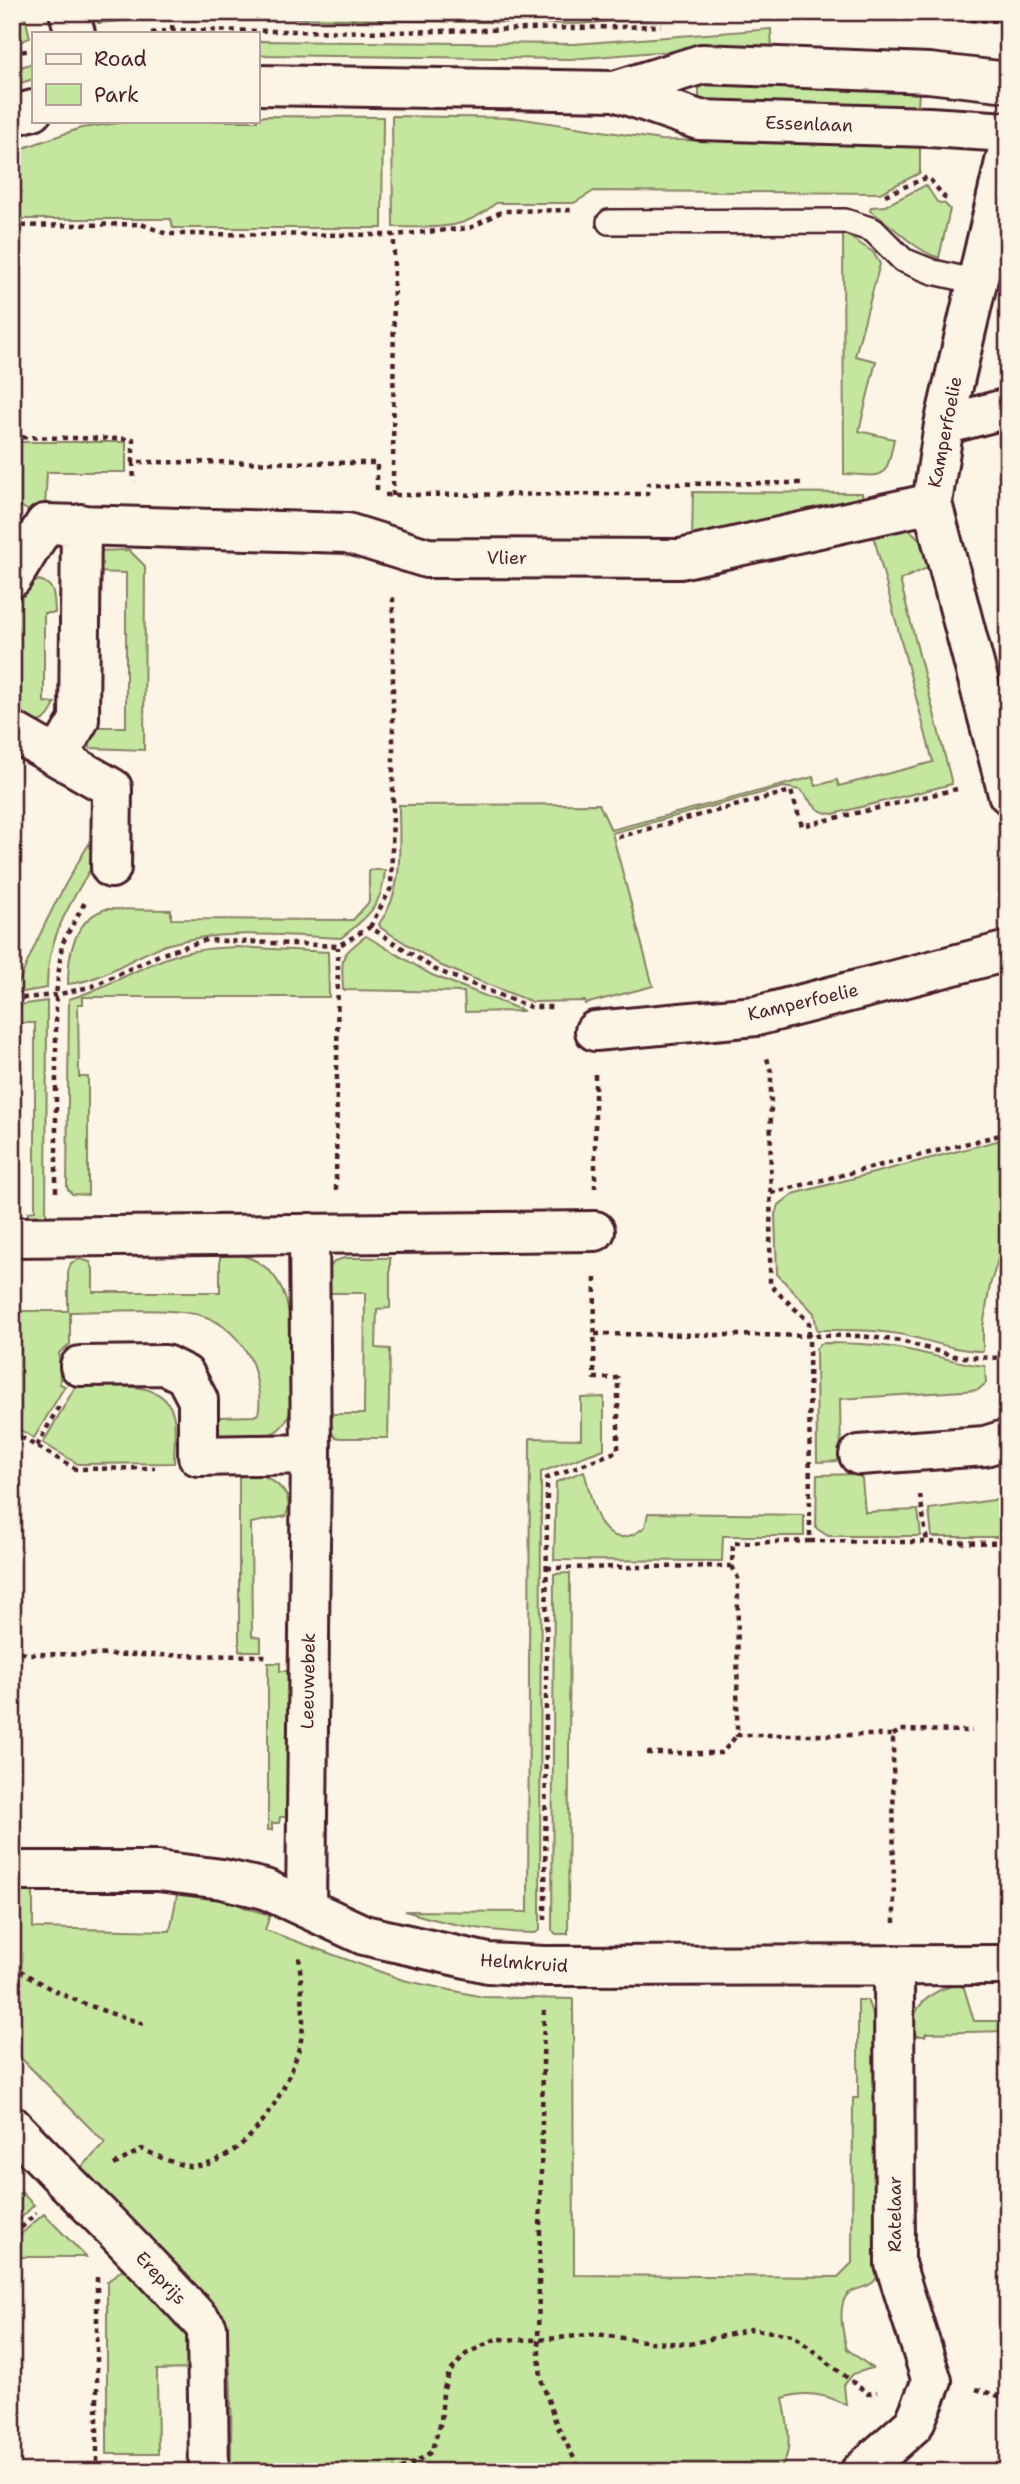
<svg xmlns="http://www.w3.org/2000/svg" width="1020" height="2484" font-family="'Shantell Sans',sans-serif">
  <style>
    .green { fill: #c4e69f; stroke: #878265; stroke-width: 2 }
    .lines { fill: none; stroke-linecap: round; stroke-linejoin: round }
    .lane-casing { stroke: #4a1f2b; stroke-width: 28 }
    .street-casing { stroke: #4a1f2b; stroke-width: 44 }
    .secondary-casing { stroke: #4a1f2b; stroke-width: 44 }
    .path { stroke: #4a1f2b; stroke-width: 4.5; stroke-dasharray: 5 5; stroke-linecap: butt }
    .lane { stroke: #fcf5e5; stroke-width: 23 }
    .street { stroke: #fcf5e5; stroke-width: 38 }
    .secondary { stroke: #fcf5e5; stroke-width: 38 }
    .labels { text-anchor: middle; stroke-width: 5; stroke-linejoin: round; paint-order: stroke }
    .street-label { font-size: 18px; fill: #4a1f2b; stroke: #fcf5e5 }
  </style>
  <rect width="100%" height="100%" fill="#fcf5e5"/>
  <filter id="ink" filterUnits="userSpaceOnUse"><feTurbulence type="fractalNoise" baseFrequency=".0143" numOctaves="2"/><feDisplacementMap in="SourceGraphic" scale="14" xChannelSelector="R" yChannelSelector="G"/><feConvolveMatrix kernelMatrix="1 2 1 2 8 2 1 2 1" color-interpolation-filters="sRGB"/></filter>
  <g filter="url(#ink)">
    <path class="green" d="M 12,12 L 24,12 L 30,38 L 12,45 Z
      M 95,12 L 167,12 L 166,17 L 98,23 Z
      M 180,12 L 738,12 L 575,24 L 180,16 Z
      M 771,29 L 772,50 L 657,52 L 571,59 L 257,55 L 257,41 L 574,44 Z
      M 33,63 L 33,79 L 12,86 L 12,70 Z
      M 703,85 L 919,90 L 918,108 L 703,102 L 699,99 L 699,88 Z
      M 257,116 L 383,117 L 382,228 L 173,228 L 171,219 L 12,219 L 12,152 L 81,128 L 134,121 L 257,121 Z
      M 392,116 L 517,118 L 661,140 L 920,143 L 920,173 L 880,193 L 594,191 L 574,203 L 496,203 C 463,232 435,227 393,227 Z
      M 926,185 L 937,202 L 945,204 L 950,209 L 939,258 C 911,248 895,226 870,211 L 871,207 L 885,206 Z
      M 843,233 L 873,252 L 880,264 L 855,356 L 876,361 L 859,431 L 894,439 C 885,482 886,476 844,474 Z
      M 12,442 L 126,442 L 126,472 L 47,472 L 45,508 L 29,511 L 12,501 Z
      M 693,492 L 862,493 L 863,498 L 745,530 L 692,541 Z
      M 904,527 C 921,536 924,546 929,564 L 927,568 L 900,580 L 952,784 L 833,814 C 815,813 812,801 800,790 L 784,787 L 612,833 L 653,986 L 585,1004 L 585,1001 L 532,1002 L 442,966 L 381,928 L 379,924 C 405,889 399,847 399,805 L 599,804 L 611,830 L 813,777 L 816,786 L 837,780 L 839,786 L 933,762 L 873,534 Z
      M 129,550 L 145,566 L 144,750 L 90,748 L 90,727 L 126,727 L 126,573 L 90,572 L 90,551 Z
      M 39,580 C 56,585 54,597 55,613 L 44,613 L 44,702 L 55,703 C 45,729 34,723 12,715 L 12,629 L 15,624 L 12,622 C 12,606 24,586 39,580 Z
      M 94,836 L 100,853 C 74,897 46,936 47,988 L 12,994 L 12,985 L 19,982 C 40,931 64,883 94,836 Z
      M 369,870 L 385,870 C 383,905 367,918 341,938 C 283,936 225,928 169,944 C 134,954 105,981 68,984 C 68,954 74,919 106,909 L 171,910 L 171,919 L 353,920 L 369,902 Z
      M 366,936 L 432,975 L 524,1011 L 465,1012 L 464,992 L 343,990 C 342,956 338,957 366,936 Z
      M 237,947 L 328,952 L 329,997 L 83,997 L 83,1004 L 78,1004 L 79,1077 L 88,1077 L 88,1195 L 72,1194 L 67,1188 L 69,999 C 106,989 139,966 176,955 C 197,949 216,948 237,947 Z
      M 47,1001 L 46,1226 L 28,1226 L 28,1212 L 35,1211 L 35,1023 L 12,1023 L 12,1006 Z
      M 1008,1138 L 1008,1228 L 990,1285 L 983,1327 L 983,1351 C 956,1351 931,1341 904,1335 C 875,1329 846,1330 817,1330 L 814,1313 L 777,1274 L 775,1214 L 779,1205 L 793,1194 Z
      M 220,1252 C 309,1256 290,1349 290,1411 C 281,1443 249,1438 223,1438 L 218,1435 L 217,1422 L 220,1417 L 254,1416 L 258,1414 C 262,1400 257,1381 253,1366 C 247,1347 229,1327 211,1319 C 181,1305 105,1312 70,1312 L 70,1344 L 59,1353 L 60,1384 L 65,1386 L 34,1438 L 12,1425 L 12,1311 L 68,1311 L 68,1272 L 71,1263 L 80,1259 L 90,1262 L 93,1269 L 93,1292 L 220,1292 Z
      M 344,1258 L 390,1258 L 390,1308 L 377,1309 L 376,1348 L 390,1349 L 388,1438 L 341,1438 L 335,1437 L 329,1429 L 328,1414 L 364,1414 L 365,1293 L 329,1293 L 330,1267 L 335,1261 Z
      M 825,1343 C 851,1343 877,1344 903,1349 C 931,1354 956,1363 985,1366 L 986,1383 L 978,1390 L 840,1399 L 841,1461 L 817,1462 L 816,1349 L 820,1344 Z
      M 75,1387 C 107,1387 168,1376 174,1419 C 176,1433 174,1449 174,1463 L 78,1464 L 43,1443 Z
      M 604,1397 L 604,1449 L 541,1472 L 540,1930 L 535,1933 C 490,1932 448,1925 405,1911 L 528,1912 L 530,1438 L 581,1439 L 581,1398 Z
      M 584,1471 C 593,1502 600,1561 645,1527 L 648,1513 L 804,1515 L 804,1536 L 723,1536 L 722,1561 L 554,1560 L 556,1482 Z
      M 257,1473 C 275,1480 296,1495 286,1516 L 251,1523 L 252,1636 L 261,1638 L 261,1651 L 239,1651 L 239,1474 Z
      M 859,1474 L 862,1479 L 865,1512 L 918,1510 L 921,1536 L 828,1536 L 816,1528 L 817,1475 Z
      M 1008,1498 L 1008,1537 L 932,1537 L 929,1509 Z
      M 570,1573 L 568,1934 L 556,1934 L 552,1930 L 554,1574 Z
      M 268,1663 L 280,1663 L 280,1671 L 289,1671 L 289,1817 L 280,1817 L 279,1823 L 272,1823 L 272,1830 L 268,1830 Z
      M 178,1890 L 230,1900 L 246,1908 L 270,1915 L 265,1930 L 403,1980 L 483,1997 L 573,1999 L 574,2275 L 838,2277 L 852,2263 L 853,2098 L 858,2098 L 858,2000 L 867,2000 L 874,2017 L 874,2224 L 879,2270 C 876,2289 862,2285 849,2293 C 836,2303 843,2335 847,2349 L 872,2368 L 853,2374 L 844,2385 L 846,2405 C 826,2394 806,2390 783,2398 C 787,2420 796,2454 777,2472 L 231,2472 C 230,2415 238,2352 211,2300 L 80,2169 L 105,2143 L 12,2049 L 12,1891 L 33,1891 L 33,1928 L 170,1931 Z
      M 959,1985 L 964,1988 L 974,2021 L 1008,2021 L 1008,2037 L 1007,2031 L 926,2033 L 925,2036 L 915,2036 L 911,2033 C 911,2006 933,1988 959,1985 Z
      M 21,2192 L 34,2205 L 12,2227 L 12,2200 Z
      M 44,2214 L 86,2257 L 12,2257 L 12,2242 Z
      M 125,2267 L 186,2332 L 191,2348 L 191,2369 L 157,2370 L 158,2454 L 107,2454 L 107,2282 Z"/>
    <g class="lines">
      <g class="lane-casing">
        <path id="lane" d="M 609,222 L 845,221 L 873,230 L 903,260 L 933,272 L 978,282"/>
      </g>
      <g class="street-casing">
        <path id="street" d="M 69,12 L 75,33
          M 1008,149 L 944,425 L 932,503 L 1008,794
          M 944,425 L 1008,408
          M 12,578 L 45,524 L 347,533 L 427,558 L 680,559 L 932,503
          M 12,731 L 112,788 L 111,868
          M 58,756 L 79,720 L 81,524
          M 595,1031 L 756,1016 L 1008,951
          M 12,1237 L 595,1231
          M 80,1366 L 165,1365 L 185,1375 L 198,1400 L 198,1456 L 311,1454
          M 859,1455 L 985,1446 L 1008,1439
          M 12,1871 L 158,1871 L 222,1879 L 265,1889 L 364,1935 L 488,1963 L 544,1966 L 1008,1965
          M 306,1908 L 311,1454 L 309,1233
          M 12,2126 C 77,2194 145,2258 207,2328 L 209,2472
          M 860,2472 L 914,2424 L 932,2381 L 895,2264 L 894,1965"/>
      </g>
      <g class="secondary-casing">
        <path id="secondary" d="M 257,85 L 615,91 L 699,120 L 929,127 L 1008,132
          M 615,91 L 702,64 L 929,73 L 1008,82
          M 12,116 L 33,110"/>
      </g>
      <path class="path" d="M 781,19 L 824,16 L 1008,21
        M 172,30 L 173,12
        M 151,33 L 172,30 L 394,32 L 661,26
        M 12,53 L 33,50
        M 885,195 L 928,177 L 945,198 L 950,199
        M 12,226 L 141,224 L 167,234 L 394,235 L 470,228 L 503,211 L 575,210
        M 12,437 L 133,439 L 133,462 L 377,463 L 377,495
        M 133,462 L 134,482
        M 385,495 L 647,494 L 648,484 L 801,483
        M 393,496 L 394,235
        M 618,837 L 791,791 L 802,826 L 961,788
        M 370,927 L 391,888 L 393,813 L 393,593
        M 12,999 L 56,995 L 93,986 L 159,955 L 206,940 L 338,946 L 370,927 L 436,970 L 530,1007 L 556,1007
        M 595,1074 L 595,1188
        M 336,1190 L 338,947
        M 56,1192 L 56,995 L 62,944 L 85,902
        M 771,1193 L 1008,1133
        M 595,1334 L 861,1336 L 901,1341 L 958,1357 L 1008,1358
        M 12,1432 L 76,1469 L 155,1468
        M 37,1446 L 60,1404
        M 920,1495 L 927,1542
        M 810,1541 L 1008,1543
        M 732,1566 L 738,1578 L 737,1735 L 893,1735 L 894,1923
        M 547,1568 L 732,1566 L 733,1543 L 810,1541 L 809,1322 L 770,1285 L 771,1072 L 767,1058
        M 12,1647 L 26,1654 L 266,1656
        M 893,1735 L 901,1730 L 972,1731
        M 647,1753 L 722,1753 L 737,1735
        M 545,1920 L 547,1478 L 618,1451 L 618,1378 L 594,1378 L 595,1277
        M 12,1964 C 51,1995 100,2010 147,2025
        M 544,2010 L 538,2340 L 541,2379 L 556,2423 L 581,2472
        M 114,2165 L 142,2149 C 158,2156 180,2168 198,2166 C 250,2159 291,2086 301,2040 C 306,2021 300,1976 299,1954
        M 12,2232 L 22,2227 L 36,2213
        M 976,2389 L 1008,2399
        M 255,2468 L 329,2472
        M 97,2472 L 97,2277
        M 381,2472 L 407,2468 L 431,2452 L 441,2422 L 443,2392 L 449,2373 L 466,2354 L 496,2339 L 538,2340 L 597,2334 L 650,2342 L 690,2344 L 751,2329 L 793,2335 L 868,2394 L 877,2392"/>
      <use href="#lane" class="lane"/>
      <use href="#street" class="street"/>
      <use href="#secondary" class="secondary"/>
    </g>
  </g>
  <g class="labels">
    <g class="street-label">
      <text transform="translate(809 124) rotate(2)" y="6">Essenlaan</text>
      <text transform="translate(945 432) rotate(-79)" y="6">Kamperfoelie</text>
      <text x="507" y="564">Vlier</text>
      <text transform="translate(803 1002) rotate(-13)" y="6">Kamperfoelie</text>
      <text transform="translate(308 1681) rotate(-89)" y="6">Leeuwebek</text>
      <text transform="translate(524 1963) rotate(4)" y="6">Helmkruid</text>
      <text transform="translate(895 2214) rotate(-90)" y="6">Ratelaar</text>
      <text transform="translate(161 2278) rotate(47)" y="6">Ereprijs</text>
    </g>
  </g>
  <rect width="1020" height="2484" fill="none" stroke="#fcf5e5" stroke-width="42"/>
  <rect x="21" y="21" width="978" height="2442" fill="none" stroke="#4a1f2b" stroke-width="2.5" filter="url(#ink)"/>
  <rect x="32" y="32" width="228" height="91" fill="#fcf5e5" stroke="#b59f9b" stroke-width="2"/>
  <rect x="46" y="54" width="35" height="10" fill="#fcf5e5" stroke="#b59f9b" stroke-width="2"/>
  <text x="94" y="66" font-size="21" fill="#4a1f2b">Road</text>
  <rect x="46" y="84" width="35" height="21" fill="#c4e69f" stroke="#b59f9b" stroke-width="2"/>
  <text x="94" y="102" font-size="21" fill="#4a1f2b">Park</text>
</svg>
